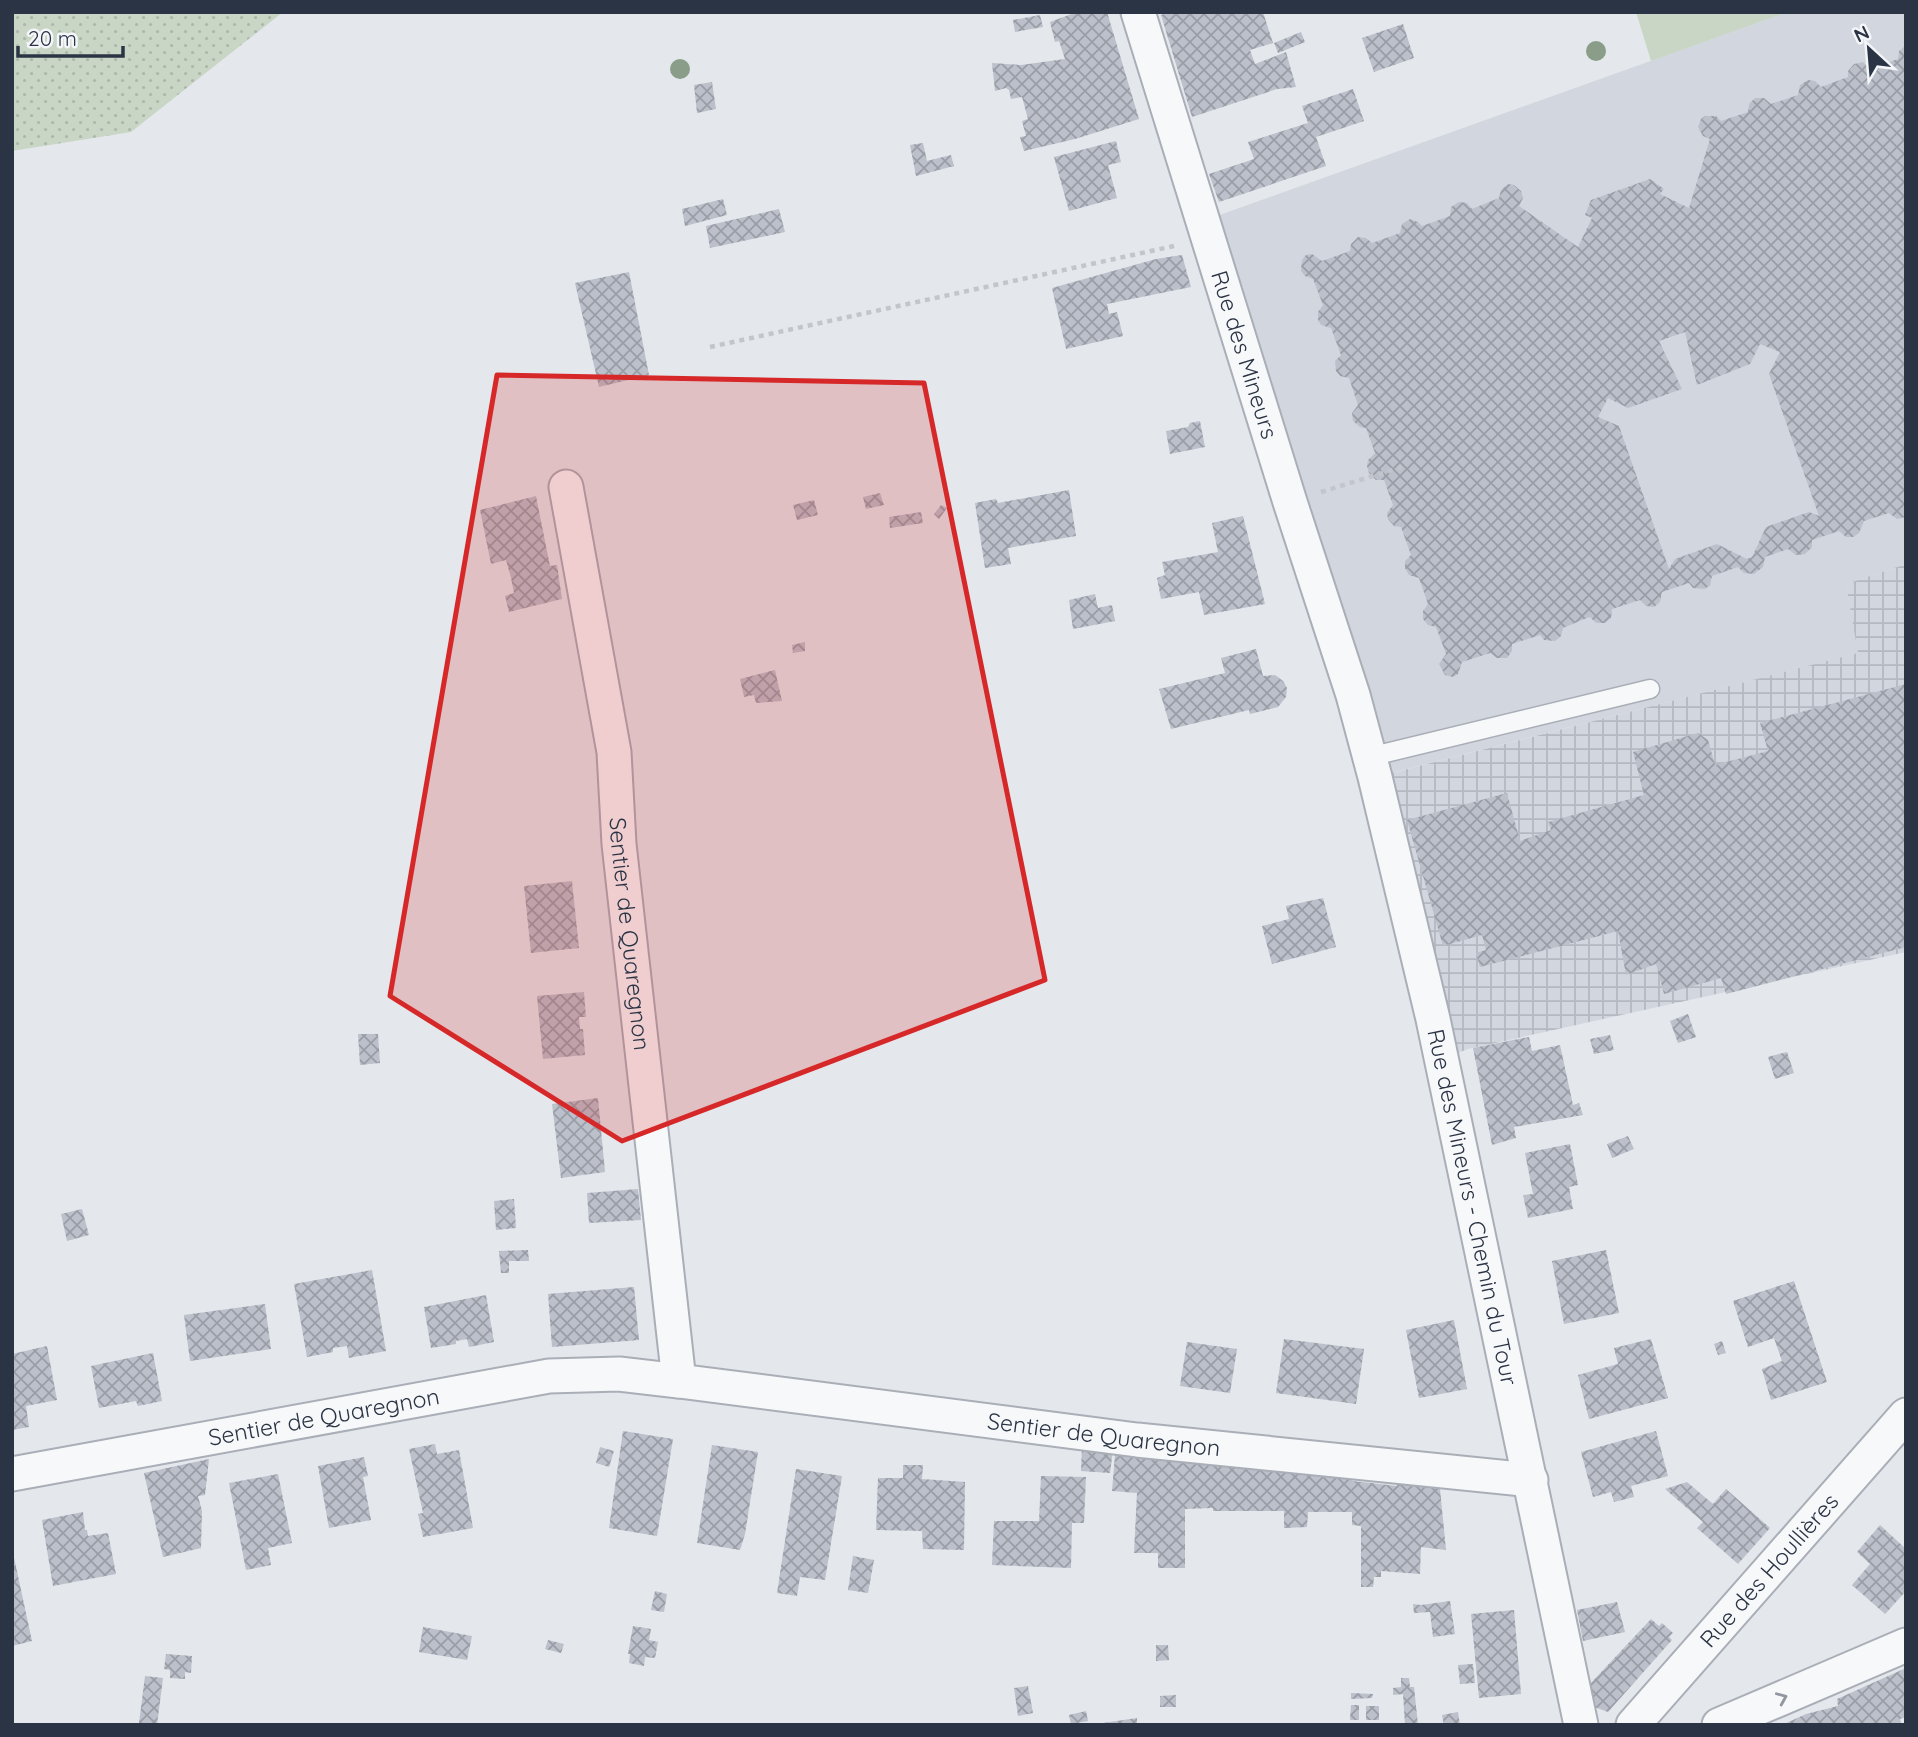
<svg xmlns="http://www.w3.org/2000/svg" width="1918" height="1737" font-family="Quicksand,sans-serif">
  <style>
    .built { fill: #d2d6de }
    .industrial { fill: url(#industrial-grid) }
    .grass { fill: url(#grass-dots) }
    .garden { fill: #c9d6c5 }
    .building { fill: url(#building-cross-hatch); fill-rule: evenodd }
    .lines { fill: none; stroke-linecap: round; stroke-linejoin: round }
    .service-casing { stroke: #a9aeb7; stroke-width: 21 }
    .minor-casing { stroke: #a9aeb7; stroke-width: 37 }
    .path { stroke: #c2c5cb; stroke-width: 4.5; stroke-dasharray: 5 5; stroke-linecap: butt }
    .service { stroke: #f7f8fa; stroke-width: 18 }
    .minor { stroke: #f7f8fa; stroke-width: 33 }
    .tree { fill: #899d89 }
    .oneway { stroke: #9196a0 }
    .marked { fill: #d62828; fill-opacity: 0.2; stroke: #d62828; stroke-width: 5; stroke-linejoin: round }
    .labels { text-anchor: middle; stroke-width: 6; stroke-linejoin: round; paint-order: stroke }
    .street-label { font-size: 23px; fill: #2b3445; stroke: #f4f6f9 }
  </style>
  <defs>
    <pattern id="industrial-grid" width="8" height="8" patternUnits="userSpaceOnUse" patternTransform="scale(1.75)"><rect width="8" height="8" fill="#d2d6de"/><path d="M0 4h8M4 0v8" fill="none" stroke="#b4b8c0"/></pattern>
    <pattern id="grass-dots" width="8" height="8" patternUnits="userSpaceOnUse" patternTransform="scale(1.75)"><rect width="8" height="8" fill="#c9d6c5"/><path d="M2 2h.1M6 6h.1" fill="none" stroke="#adb8ab" stroke-width="1.8" stroke-linecap="round"/></pattern>
    <pattern id="building-cross-hatch" width="8" height="8" patternUnits="userSpaceOnUse" patternTransform="scale(1.75)"><rect width="8" height="8" fill="#bbc0ca"/><path d="M0 0l8 8M0 8l8-8" fill="none" stroke="#989da6"/></pattern>
  </defs>
  <rect width="100%" height="100%" fill="#e4e7ec"/>
  <path class="built" d="M 1788,12 L 1906,12 L 1906,564 L 1846,584 L 1859,653 L 1375,777 L 1203,221 Z"/>
  <path class="industrial" d="M 1906,564 L 1906,952 L 1468,1049 L 1453,1055 L 1384,775 L 1858,653 L 1846,584 Z"/>
  <path class="grass" d="M 12,12 L 283,12 L 131,132 L 12,151 Z"/>
  <path class="garden" d="M 1636,12 L 1788,12 L 1651,61 Z"/>
  <path class="building" d="M 1077,12 L 1107,12 L 1139,119 L 1075,139 L 1024,151 L 1020,137 L 1026,136 L 1022,121 L 1028,119 L 1022,97 L 1011,99 L 1009,90 L 1006,88 L 995,91 L 992,63 L 1021,65 L 1065,59 L 1059,41 L 1055,42 L 1050,22 Z
    M 1169,12 L 1263,12 L 1273,43 L 1250,50 L 1255,64 L 1286,52 L 1296,87 L 1277,89 L 1192,117 L 1161,15 Z
    M 1040,15 L 1043,27 L 1015,32 L 1013,20 Z
    M 1403,24 L 1414,58 L 1374,72 L 1362,38 Z
    M 1301,32 L 1305,42 L 1278,53 L 1274,43 Z
    M 1906,45 L 1906,517 L 1897,519 L 1889,513 L 1864,521 L 1859,533 L 1853,537 L 1846,537 L 1839,531 L 1812,540 L 1812,547 L 1805,554 L 1796,555 L 1788,549 L 1765,557 L 1763,567 L 1754,574 L 1744,573 L 1738,567 L 1712,576 L 1710,585 L 1705,589 L 1693,588 L 1689,583 L 1662,592 L 1660,602 L 1654,607 L 1646,606 L 1640,600 L 1612,609 L 1611,618 L 1605,623 L 1596,623 L 1590,617 L 1587,618 L 1563,628 L 1561,636 L 1555,641 L 1544,640 L 1540,635 L 1512,644 L 1512,651 L 1507,658 L 1497,658 L 1490,653 L 1462,662 L 1458,674 L 1453,677 L 1445,675 L 1439,664 L 1446,654 L 1436,627 L 1428,625 L 1423,619 L 1423,611 L 1428,604 L 1419,578 L 1409,575 L 1405,568 L 1405,561 L 1411,555 L 1401,527 L 1394,526 L 1388,519 L 1387,513 L 1393,505 L 1384,480 L 1376,480 L 1369,473 L 1367,466 L 1368,460 L 1375,453 L 1366,428 L 1360,427 L 1353,421 L 1352,413 L 1358,405 L 1349,378 L 1340,376 L 1336,371 L 1335,361 L 1341,355 L 1331,328 L 1321,325 L 1318,320 L 1318,312 L 1323,305 L 1313,279 L 1305,276 L 1301,271 L 1302,260 L 1306,255 L 1312,254 L 1322,261 L 1350,251 L 1351,244 L 1358,237 L 1366,238 L 1372,243 L 1400,233 L 1402,224 L 1410,219 L 1418,222 L 1422,226 L 1450,216 L 1451,207 L 1459,202 L 1467,203 L 1472,209 L 1499,198 L 1501,190 L 1508,184 L 1514,185 L 1521,191 L 1523,198 L 1519,206 L 1578,247 L 1592,218 L 1585,215 L 1591,200 L 1650,179 L 1664,189 L 1660,194 L 1689,208 L 1710,139 L 1703,136 L 1698,127 L 1701,119 L 1705,116 L 1716,116 L 1721,121 L 1748,112 L 1749,104 L 1755,98 L 1764,98 L 1771,104 L 1798,95 L 1800,85 L 1808,80 L 1815,81 L 1821,87 L 1848,77 L 1848,71 L 1854,64 L 1863,62 L 1870,69 L 1898,59 L 1899,51 ZM 1685,332 L 1697,385 L 1750,364 L 1760,344 L 1780,352 L 1769,374 L 1819,516 L 1809,512 L 1766,527 L 1752,557 L 1747,559 L 1717,544 L 1675,559 L 1669,569 L 1619,426 L 1598,417 L 1608,398 L 1628,408 L 1682,389 L 1659,341 Z
    M 712,82 L 716,109 L 697,113 L 694,85 Z
    M 1353,89 L 1364,121 L 1316,137 L 1326,166 L 1219,202 L 1209,174 L 1254,159 L 1248,142 L 1308,123 L 1302,106 Z
    M 1116,141 L 1121,162 L 1108,165 L 1117,198 L 1069,211 L 1054,157 Z
    M 923,143 L 927,161 L 951,155 L 954,166 L 916,176 L 910,145 Z
    M 723,199 L 727,215 L 685,226 L 682,209 Z
    M 779,209 L 785,232 L 710,248 L 706,226 Z
    M 1182,255 L 1191,287 L 1107,304 L 1109,314 L 1117,312 L 1123,336 L 1066,349 L 1052,288 L 1156,259 Z
    M 629,272 L 649,375 L 599,387 L 575,283 Z
    M 1200,421 L 1205,447 L 1170,454 L 1166,431 L 1188,427 L 1190,423 Z
    M 1069,490 L 1076,536 L 1008,548 L 1011,564 L 985,568 L 975,503 L 996,499 L 998,503 Z
    M 880,493 L 884,505 L 866,509 L 863,497 Z
    M 536,496 L 550,566 L 557,565 L 562,599 L 509,612 L 505,596 L 514,593 L 511,578 L 506,560 L 491,564 L 480,510 Z
    M 814,500 L 818,515 L 797,520 L 793,505 Z
    M 941,505 L 947,508 L 939,519 L 934,514 Z
    M 921,512 L 923,523 L 890,528 L 889,517 Z
    M 1243,516 L 1265,604 L 1204,615 L 1199,592 L 1161,599 L 1157,578 L 1165,575 L 1162,562 L 1218,552 L 1212,523 Z
    M 1095,594 L 1098,608 L 1112,605 L 1115,621 L 1073,629 L 1069,600 Z
    M 805,642 L 805,651 L 793,653 L 792,645 Z
    M 1256,649 L 1263,676 L 1275,675 L 1283,681 L 1287,688 L 1286,697 L 1278,707 L 1250,714 L 1249,710 L 1171,729 L 1159,689 L 1225,673 L 1221,658 Z
    M 775,670 L 782,701 L 756,703 L 754,695 L 744,697 L 740,679 Z
    M 1906,684 L 1906,947 L 1726,994 L 1721,978 L 1664,994 L 1656,964 L 1626,975 L 1618,931 L 1480,967 L 1476,953 L 1486,950 L 1482,935 L 1443,946 L 1407,820 L 1507,793 L 1520,841 L 1551,830 L 1548,822 L 1644,795 L 1633,752 L 1698,733 L 1708,740 L 1715,765 L 1768,751 L 1760,723 Z
    M 572,881 L 579,948 L 531,953 L 524,886 Z
    M 1323,898 L 1336,947 L 1272,964 L 1262,926 L 1289,919 L 1286,906 Z
    M 584,992 L 586,1017 L 579,1017 L 580,1029 L 583,1029 L 585,1055 L 543,1059 L 537,996 Z
    M 1688,1014 L 1696,1037 L 1678,1043 L 1670,1021 Z
    M 358,1034 L 378,1034 L 380,1063 L 360,1065 Z
    M 1610,1035 L 1614,1050 L 1594,1054 L 1590,1039 Z
    M 1529,1037 L 1532,1051 L 1560,1045 L 1573,1105 L 1579,1103 L 1583,1115 L 1514,1127 L 1516,1138 L 1492,1145 L 1473,1048 Z
    M 1787,1052 L 1794,1073 L 1775,1079 L 1768,1057 Z
    M 598,1098 L 605,1172 L 561,1178 L 552,1104 Z
    M 1628,1136 L 1634,1149 L 1612,1158 L 1607,1144 Z
    M 1570,1144 L 1578,1185 L 1569,1187 L 1573,1209 L 1528,1218 L 1523,1195 L 1533,1194 L 1525,1153 Z
    M 638,1189 L 641,1220 L 589,1223 L 587,1193 Z
    M 514,1199 L 516,1228 L 496,1230 L 494,1201 Z
    M 82,1209 L 89,1235 L 67,1241 L 61,1214 Z
    M 528,1250 L 529,1261 L 509,1261 L 509,1273 L 501,1273 L 499,1251 Z
    M 1606,1250 L 1619,1313 L 1564,1324 L 1552,1261 Z
    M 372,1270 L 386,1351 L 349,1358 L 347,1346 L 333,1348 L 333,1352 L 307,1357 L 294,1284 Z
    M 1794,1281 L 1827,1382 L 1771,1400 L 1762,1369 L 1782,1361 L 1774,1338 L 1748,1347 L 1733,1301 Z
    M 634,1287 L 639,1340 L 552,1347 L 548,1294 Z
    M 486,1295 L 494,1342 L 469,1347 L 467,1339 L 456,1341 L 456,1344 L 431,1348 L 424,1307 Z
    M 265,1304 L 271,1349 L 190,1361 L 184,1315 Z
    M 1454,1320 L 1467,1389 L 1419,1398 L 1406,1330 Z
    M 1284,1339 L 1364,1349 L 1356,1404 L 1276,1393 Z
    M 1651,1339 L 1668,1398 L 1589,1419 L 1578,1375 L 1618,1364 L 1614,1348 Z
    M 1722,1341 L 1726,1353 L 1718,1355 L 1714,1344 Z
    M 1187,1342 L 1237,1349 L 1230,1393 L 1180,1386 Z
    M 47,1346 L 57,1400 L 26,1406 L 29,1427 L 12,1430 L 12,1354 Z
    M 153,1353 L 162,1401 L 138,1406 L 136,1401 L 99,1408 L 91,1366 Z
    M 623,1431 L 673,1439 L 657,1536 L 609,1528 Z
    M 1656,1431 L 1668,1476 L 1631,1486 L 1634,1497 L 1614,1502 L 1611,1492 L 1593,1497 L 1581,1452 Z
    M 435,1444 L 437,1454 L 459,1450 L 473,1528 L 423,1537 L 418,1514 L 423,1513 L 409,1449 Z
    M 712,1445 L 758,1452 L 745,1534 L 740,1550 L 697,1543 Z
    M 1082,1446 L 1113,1450 L 1110,1473 L 1081,1471 Z
    M 600,1447 L 614,1451 L 609,1467 L 596,1463 Z
    M 1115,1455 L 1163,1457 L 1352,1479 L 1353,1481 L 1397,1486 L 1397,1483 L 1440,1489 L 1446,1550 L 1421,1547 L 1420,1574 L 1381,1571 L 1381,1577 L 1374,1577 L 1373,1587 L 1361,1587 L 1361,1526 L 1352,1525 L 1352,1512 L 1308,1512 L 1307,1527 L 1284,1528 L 1284,1511 L 1213,1511 L 1213,1508 L 1185,1509 L 1185,1568 L 1158,1568 L 1158,1553 L 1134,1553 L 1137,1493 L 1112,1491 Z
    M 364,1457 L 368,1476 L 363,1477 L 371,1520 L 329,1528 L 318,1466 Z
    M 209,1459 L 205,1495 L 198,1496 L 202,1511 L 201,1548 L 163,1557 L 144,1473 Z
    M 903,1465 L 923,1465 L 922,1479 L 965,1482 L 964,1550 L 923,1549 L 922,1531 L 876,1530 L 878,1478 L 903,1478 Z
    M 796,1469 L 842,1476 L 825,1580 L 800,1577 L 797,1596 L 777,1593 Z
    M 278,1474 L 292,1543 L 268,1548 L 271,1565 L 246,1570 L 229,1483 Z
    M 1041,1476 L 1086,1477 L 1084,1523 L 1072,1523 L 1071,1568 L 992,1565 L 994,1521 L 1039,1521 Z
    M 1687,1482 L 1713,1504 L 1726,1489 L 1770,1528 L 1738,1564 L 1697,1528 L 1703,1522 L 1665,1489 Z
    M 83,1512 L 85,1530 L 87,1530 L 88,1536 L 108,1533 L 116,1574 L 53,1586 L 42,1520 Z
    M 1880,1525 L 1906,1549 L 1906,1591 L 1885,1614 L 1852,1585 L 1870,1564 L 1857,1552 Z
    M 12,1548 L 32,1641 L 12,1646 Z
    M 853,1556 L 874,1560 L 868,1593 L 848,1590 Z
    M 655,1591 L 667,1594 L 664,1612 L 651,1610 Z
    M 1450,1601 L 1455,1634 L 1433,1637 L 1430,1612 L 1414,1613 L 1413,1604 L 1421,1605 Z
    M 1617,1602 L 1625,1632 L 1583,1641 L 1577,1610 Z
    M 1514,1610 L 1521,1694 L 1479,1698 L 1471,1614 Z
    M 1651,1619 L 1659,1626 L 1662,1623 L 1673,1633 L 1669,1637 L 1672,1640 L 1608,1712 L 1594,1707 L 1590,1684 Z
    M 633,1626 L 651,1629 L 649,1640 L 658,1642 L 655,1658 L 645,1657 L 644,1666 L 629,1663 L 630,1654 L 628,1654 Z
    M 423,1627 L 472,1636 L 467,1660 L 419,1652 Z
    M 548,1640 L 564,1644 L 561,1653 L 545,1649 Z
    M 1156,1645 L 1168,1645 L 1169,1660 L 1156,1661 Z
    M 166,1654 L 192,1656 L 191,1673 L 185,1672 L 185,1679 L 170,1678 L 170,1670 L 164,1669 Z
    M 1473,1664 L 1475,1683 L 1460,1684 L 1458,1665 Z
    M 1906,1668 L 1906,1717 L 1900,1719 L 1902,1725 L 1782,1725 L 1806,1714 L 1838,1706 L 1837,1699 Z
    M 145,1676 L 163,1678 L 157,1725 L 139,1723 Z
    M 1401,1678 L 1409,1678 L 1410,1687 L 1414,1687 L 1418,1725 L 1405,1725 L 1403,1694 L 1393,1695 L 1393,1688 L 1401,1687 Z
    M 1028,1686 L 1033,1713 L 1018,1716 L 1014,1688 Z
    M 1351,1693 L 1373,1694 L 1372,1698 L 1351,1699 Z
    M 1176,1695 L 1176,1707 L 1160,1707 L 1160,1696 Z
    M 1351,1705 L 1359,1705 L 1359,1720 L 1350,1720 Z
    M 1366,1706 L 1379,1706 L 1379,1720 L 1366,1720 Z
    M 1086,1711 L 1088,1721 L 1071,1724 L 1069,1715 Z
    M 1458,1712 L 1460,1725 L 1444,1725 L 1442,1715 Z
    M 1137,1718 L 1137,1725 L 1104,1725 L 1103,1723 Z"/>
  <g class="lines">
    <g class="service-casing">
      <path id="service" d="M 1369,757 L 1650,689"/>
    </g>
    <g class="minor-casing">
      <g id="minor">
        <path id="s1" d="M 1138,12 L 1290,502 L 1353,695 L 1375,777 L 1433,1019 L 1581,1725"/>
        <path id="s2" d="M 566,487 L 614,752 L 619,844 L 679,1381 L 1137,1440 L 1531,1480"/>
        <path id="s3" d="M 12,1474 L 549,1376 L 619,1374 L 679,1381"/>
        <path id="s4" d="M 1633,1725 L 1906,1415"/>
        <path d="M 1719,1725 L 1906,1645"/>
      </g>
    </g>
    <path class="path" d="M 710,347 L 1174,246
      M 1321,492 L 1402,467"/>
    <use href="#service" class="service"/>
    <use href="#minor" class="minor"/>
  </g>
  <g class="tree">
    <circle cx="1596" cy="51" r="10"/>
    <circle cx="680" cy="69" r="10"/>
  </g>
  <defs><path id="oneway-chevron" d="M-2-3.5L2.5 0L-2 3.5" fill="none" stroke-width="1.6" stroke-linecap="round" stroke-linejoin="round" transform="scale(1.75)"/></defs>
  <use class="oneway" href="#oneway-chevron" transform="translate(1782 1698) rotate(-23)"/>
  <path class="marked" d="M 497,375 L 924,383 L 1045,980 L 622,1141 L 390,996 Z"/>
  <g class="labels">
    <g class="street-label">
      <text dy="8" stroke="none"><textPath href="#s1" startOffset="359">Rue des Mineurs</textPath></text>
      <text dy="8" stroke="none"><textPath href="#s2" startOffset="452">Sentier de Quaregnon</textPath></text>
      <text dy="8" stroke="none"><textPath href="#s1" startOffset="1242">Rue des Mineurs - Chemin du Tour</textPath></text>
      <text dy="8" stroke="none"><textPath href="#s3" startOffset="317">Sentier de Quaregnon</textPath></text>
      <text dy="8" stroke="none"><textPath href="#s2" startOffset="1330">Sentier de Quaregnon</textPath></text>
      <text dy="8" stroke="none"><textPath href="#s4" startOffset="206">Rue des Houllières</textPath></text>
    </g>
  </g>
  <rect width="1918" height="1737" fill="none" stroke="#2b3445" stroke-width="28"/>
  <g transform="translate(1869 49) rotate(334)" stroke="#f4f6f9" stroke-width="5" paint-order="stroke">
  <path d="M0-5L12 26L0 18L-12 26Z" fill="#2b3445"/>
  <text y="-10" font-size="19" font-weight="bold" text-anchor="middle" fill="#2b3445">N</text>
  </g>
  <path d="M18 46v10h105v-10" fill="none" stroke="#2b3445" stroke-width="3.5"/>
  <text x="28" y="46" font-size="21" fill="#2b3445" stroke="#f4f6f9" stroke-width="5" paint-order="stroke">20 m</text>
</svg>
